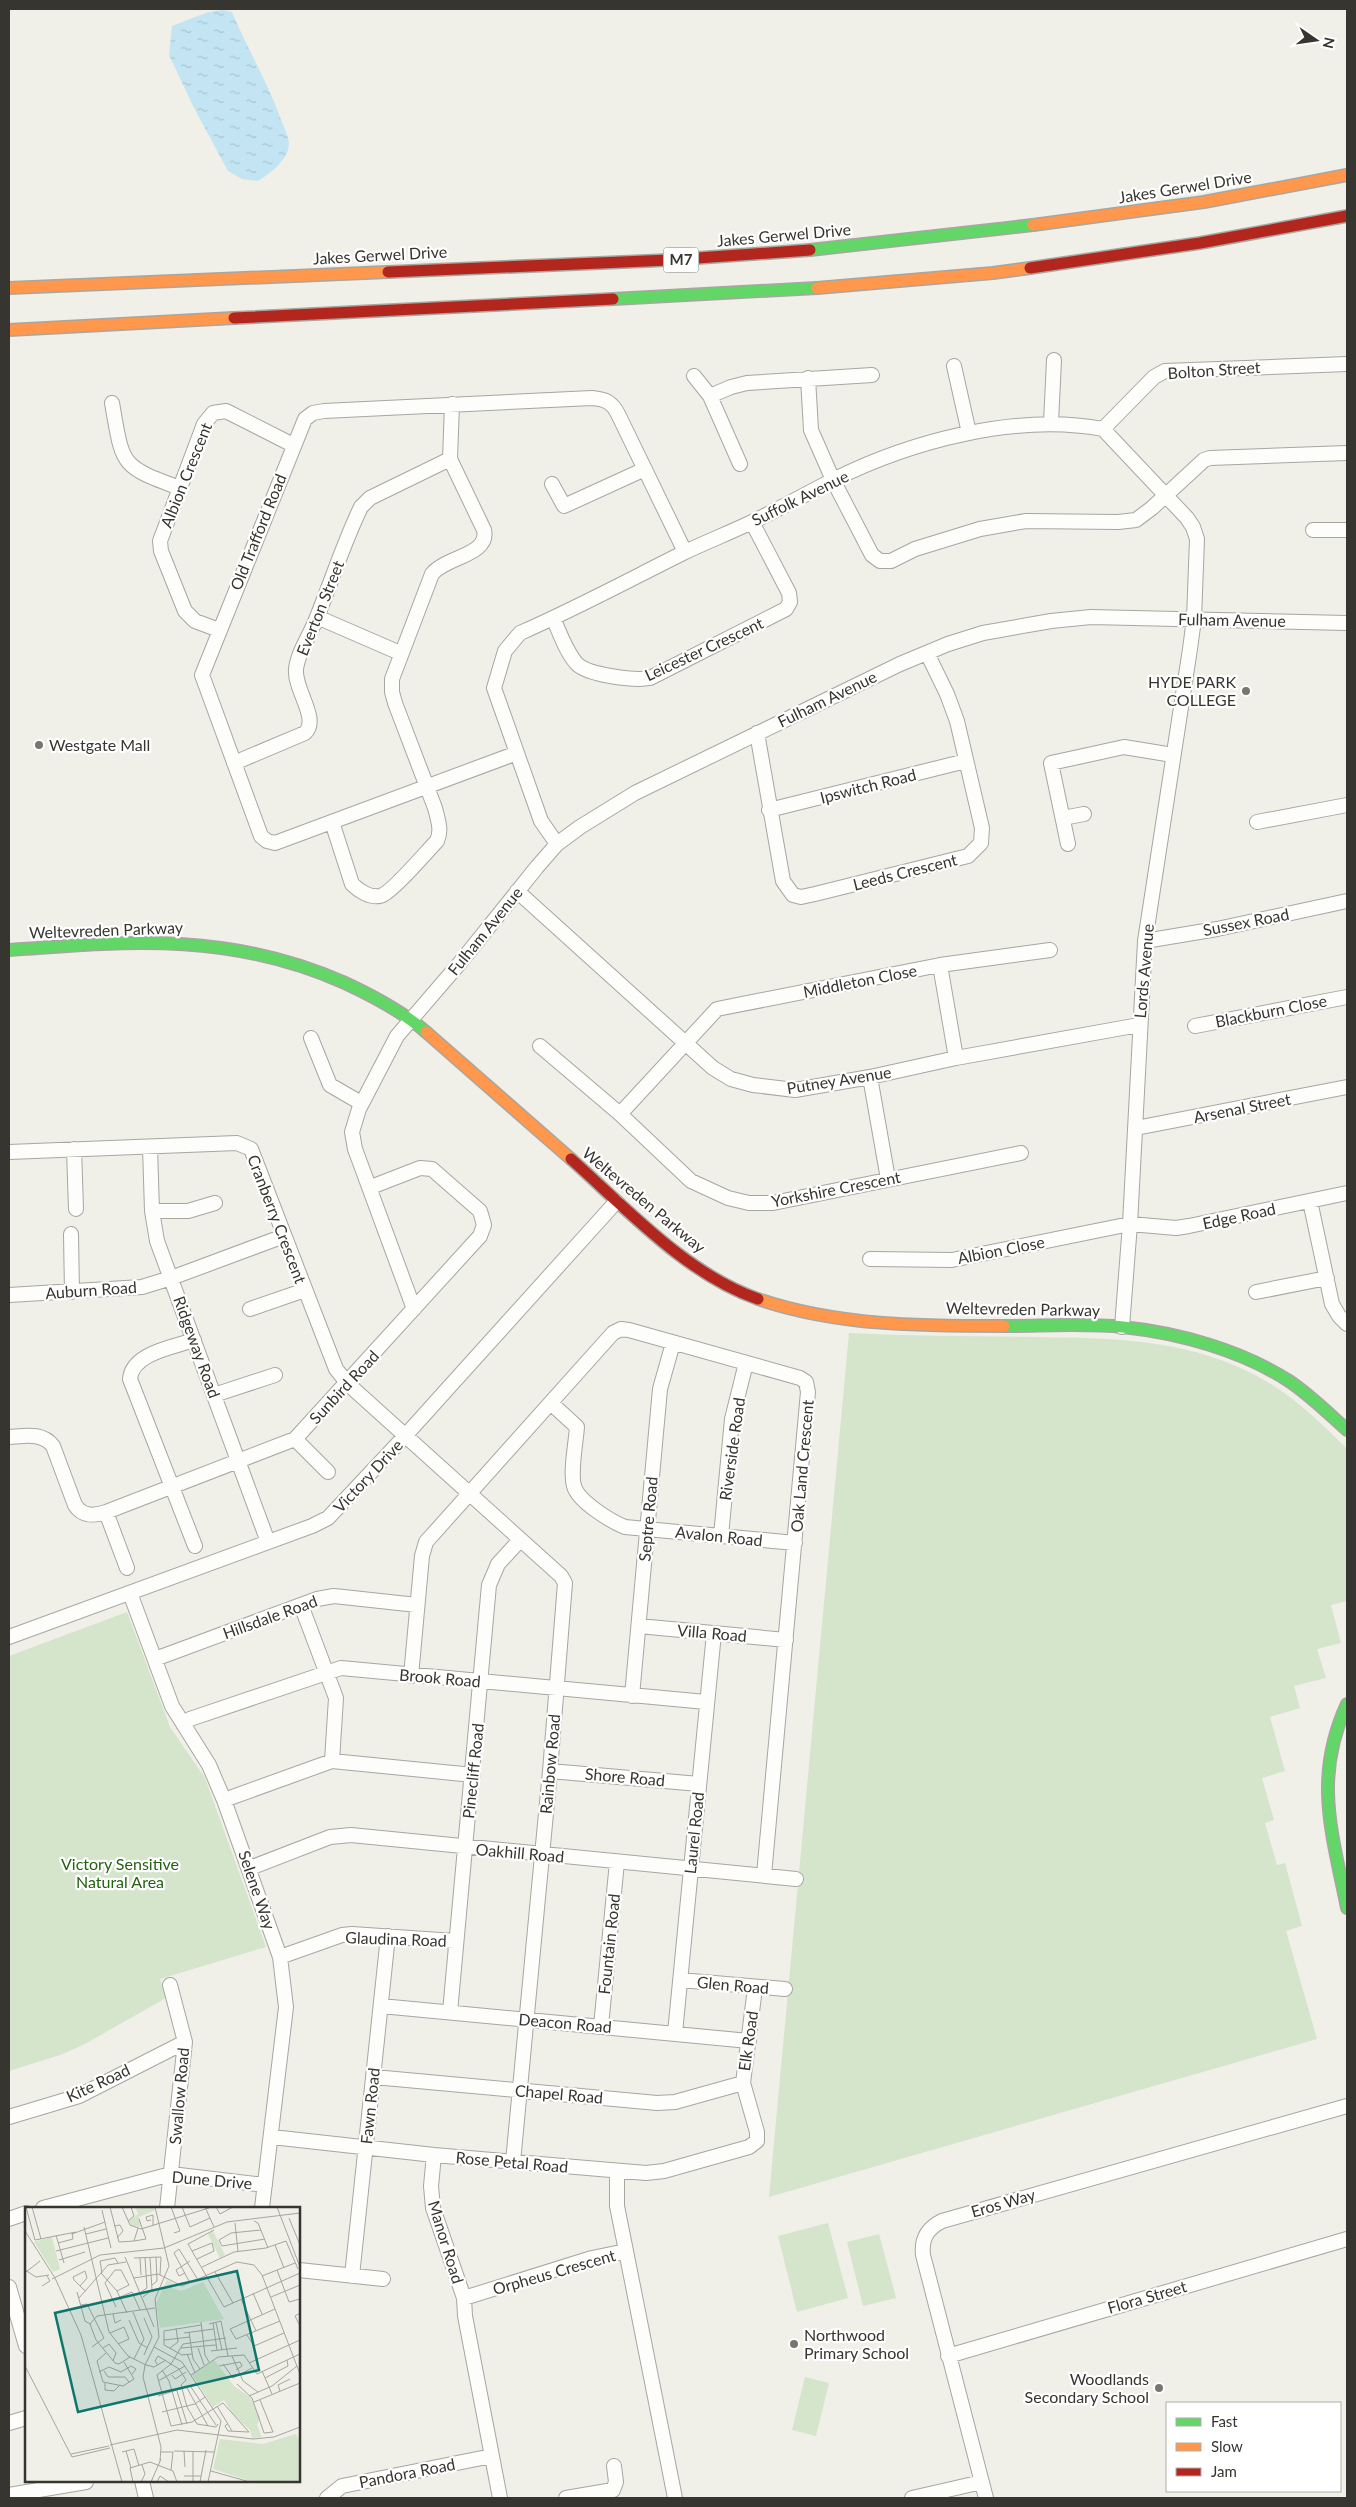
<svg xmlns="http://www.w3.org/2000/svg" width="1356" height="2507" font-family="Lato,sans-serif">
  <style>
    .green { fill: #d4e5cc }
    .water { fill: url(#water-ripples) }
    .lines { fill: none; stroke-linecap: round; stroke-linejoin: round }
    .street-casing { stroke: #a7a6a1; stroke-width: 16 }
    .fast-casing { stroke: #a7a6a1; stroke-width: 14 }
    .slow-casing { stroke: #a7a6a1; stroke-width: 14 }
    .jam-casing { stroke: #a7a6a1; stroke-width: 14 }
    .street { stroke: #fdfdfc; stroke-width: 14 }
    .fast { stroke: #63d668; stroke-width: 11 }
    .slow { stroke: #ff974d; stroke-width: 11 }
    .jam { stroke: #b3261e; stroke-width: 11 }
    .poi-dot { fill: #777670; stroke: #fff; stroke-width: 2 }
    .labels { text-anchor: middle; stroke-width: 4.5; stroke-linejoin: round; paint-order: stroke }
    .shield { fill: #fff; stroke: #72726e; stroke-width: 1 }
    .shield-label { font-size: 15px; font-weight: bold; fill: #363530 }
    .street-label { font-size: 16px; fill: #363530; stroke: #fff }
    .poi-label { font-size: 16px; fill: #363530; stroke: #fff; text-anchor: end }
    .park-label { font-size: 16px; fill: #24620f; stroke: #fff }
    .inset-road { fill: none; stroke: #a6a59e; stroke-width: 1 }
    .view { fill: #0f766e; fill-opacity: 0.15; stroke: #0f766e; stroke-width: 2.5 }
    .inset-edge { fill: none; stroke: #363530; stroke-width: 2.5 }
  </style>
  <defs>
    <pattern id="water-ripples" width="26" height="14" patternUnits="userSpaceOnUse" patternTransform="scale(1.25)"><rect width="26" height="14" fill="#c3e5f3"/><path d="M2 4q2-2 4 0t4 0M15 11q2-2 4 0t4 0" fill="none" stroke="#a8c5d1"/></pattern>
  </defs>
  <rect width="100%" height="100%" fill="#f0efe8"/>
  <path class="green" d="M 849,1333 C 910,1336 970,1336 1031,1337 C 1107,1338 1180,1338 1249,1372 C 1288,1391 1317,1419 1347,1449 L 1347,1601 L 1331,1605 L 1341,1643 L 1317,1649 L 1326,1678 L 1294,1686 L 1300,1708 L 1270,1717 L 1285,1771 L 1262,1778 L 1274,1820 L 1265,1823 L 1277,1865 L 1285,1863 L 1302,1926 L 1286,1931 L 1317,2039 L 769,2197 Z
    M 127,1612 L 170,1727 L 205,1778 L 266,1947 L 160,1979 L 166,1998 L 83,2045 L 60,2055 L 9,2071 L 9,1656 Z
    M 828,2223 L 848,2298 L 797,2312 L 778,2236 Z
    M 879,2234 L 896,2298 L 863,2306 L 847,2242 Z
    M 805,2377 L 829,2383 L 816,2436 L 792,2430 Z"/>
  <path class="water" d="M 223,10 L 232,12 C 247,48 267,81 280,117 C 283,125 288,135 289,143 C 289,159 271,173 258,181 L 242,179 L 228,171 L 194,108 L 169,55 L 172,26 L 208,12 Z"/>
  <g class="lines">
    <g class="street-casing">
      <path id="street" d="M 954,366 L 969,433
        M 694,376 L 710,396 L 740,464
        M 808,378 L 811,430 L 833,480 L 872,555 L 880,561 L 891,561 L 915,549 L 980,529 L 1026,521 L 1118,522 L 1136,520 L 1152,508 L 1204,460 L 1210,458 L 1347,453
        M 710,396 L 731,387 L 747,383 L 872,375
        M 112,403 C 123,465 119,466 180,488
        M 1051,423 L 1054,360
        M 1103,429 L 1154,377 L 1165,371 L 1347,364
        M 552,484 L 564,506 L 645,469
        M 1313,530 L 1347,530
        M 317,617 L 400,653
        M 553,618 C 560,633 566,652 577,664 C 588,675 635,681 650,678 L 786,609 L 790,602 L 789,593 L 752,522
        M 219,630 L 195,621 L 185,611 L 161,551 L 160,541 L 204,424 L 213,413 L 226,411 L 293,445
        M 757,733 L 783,881 L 793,895 L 801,897 L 815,894 L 968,856 L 981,843 L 982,828 L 957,721 L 947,694 L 927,653
        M 517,753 L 275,843 L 267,841 L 261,836 L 202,675 L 305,419 L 313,413 L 324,411 L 592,398 C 605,399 612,402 618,414 L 685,552
        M 234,763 L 305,733 C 320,719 294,690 296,669 C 298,651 311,634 317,617 C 332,580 344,542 361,507 L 370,498 L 450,459
        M 769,810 L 966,761
        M 1063,818 L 1084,814
        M 332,822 L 352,884 C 359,891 370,898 380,896 C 391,894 427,851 437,841 C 442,830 438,820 435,808 L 395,703 L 392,692 L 392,679 L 432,574 C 445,557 490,555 484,530 L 450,459 L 452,404
        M 1257,822 L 1347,805
        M 557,844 L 541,821 L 494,688 L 505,651 L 520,633 C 575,609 629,580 683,553 C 706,542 729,533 752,522 C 779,509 806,494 833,480 C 911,441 1016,413 1103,429 L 1187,518 L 1193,527 L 1197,539 L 1194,619 L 1190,649 L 1145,941 L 1130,1224 L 1122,1327
        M 1068,844 L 1051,763 L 1124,747 L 1173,755
        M 517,891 L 713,1068 L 731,1079 L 753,1085 L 795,1090 L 870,1077 L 956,1058 L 1139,1025
        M 1145,941 L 1217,929 L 1347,901
        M 940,965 L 956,1058
        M 1195,1026 L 1347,997
        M 311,1038 L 330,1085 L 361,1103
        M 540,1046 L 620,1114 L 691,1181 L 728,1198 L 749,1203 L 773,1203 L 1021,1153
        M 870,1077 L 888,1179
        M 620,1114 L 717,1009 L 940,965 L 1050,950
        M 1136,1128 L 1347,1087
        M 150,1147 L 152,1211 L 157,1241 L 268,1542
        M 74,1149 L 76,1209
        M 9,1152 L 237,1143 L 251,1149 L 336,1369 L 348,1384 L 561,1576 L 565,1583 L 550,1771 L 513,2162
        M 1310,1201 L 1332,1304 L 1339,1316 L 1347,1324
        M 152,1211 L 188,1211 L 215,1203
        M 71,1234 L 72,1292
        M 870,1259 L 952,1260 L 1130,1224 L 1176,1228 L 1189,1226 L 1347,1193
        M 1256,1292 L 1327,1278
        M 9,1295 L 142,1287 L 171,1278 L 284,1236
        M 250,1309 L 305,1290
        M 414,1309 L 355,1149 L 352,1132 L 359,1109 L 397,1036 L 459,964 L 537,867 L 557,844 L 580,827 L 635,793 L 900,664 L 948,644 L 983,633 L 1051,621 L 1091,617 L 1347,623
        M 194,1340 C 174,1347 132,1353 130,1379 L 195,1546
        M 214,1395 L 275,1375
        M 552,1404 L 577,1427 C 576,1442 570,1472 574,1486 C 578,1501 610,1521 625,1527 L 795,1543
        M 9,1437 C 25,1436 42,1432 53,1446 L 75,1505 C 83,1517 94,1516 106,1512 L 295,1439 L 480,1236 L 484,1225 L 480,1211 L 432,1169 L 420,1168 L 371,1187
        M 295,1439 L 328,1472
        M 106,1512 L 127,1568
        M 721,1536 L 732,1419 L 746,1363
        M 130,1593 L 172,1706 L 209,1765 L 224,1800 L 280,1957 L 286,2007 L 262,2208
        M 301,1605 L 336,1698 L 332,1761
        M 639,1626 L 786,1640
        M 9,1637 L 312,1526 L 328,1518 L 405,1436 L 616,1202
        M 155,1659 L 317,1599 L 334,1596 L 417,1605
        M 411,1676 L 422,1556 L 426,1542 L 613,1333 L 621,1329 L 629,1330 L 800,1378 L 806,1382 L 808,1392 L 764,1875
        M 632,1696 L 660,1389 L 673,1343
        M 183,1724 L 190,1719 L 341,1668 L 706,1702
        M 550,1771 L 699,1784
        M 224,1800 L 332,1761 L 473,1775
        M 250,1868 L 330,1837 L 351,1835 L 796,1879
        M 280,1957 L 342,1935 L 352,1934 L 455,1941
        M 680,1980 L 785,1989
        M 381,2006 L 749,2041
        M 450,2012 L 489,1585 L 498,1564 L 520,1540
        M 601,2026 L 617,1862
        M 675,2033 L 714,1633
        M 374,2077 L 657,2103 L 675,2102 L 743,2083
        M 9,2117 L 79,2096 L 185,2042
        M 272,2137 L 434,2155 L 646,2173 L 664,2171 L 749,2147 L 757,2141 L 757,2132 L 743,2083 L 755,1988
        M 434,2155 L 431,2186 L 433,2208 L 464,2298
        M 617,2171 L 617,2206 L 626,2251
        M 43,2208 L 171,2174 L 265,2185
        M 167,2208 L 185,2042 L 170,1985
        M 9,2219 L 26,2213
        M 299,2270 L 383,2279
        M 352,2276 L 388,1936
        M 9,2287 L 26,2346
        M 948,2356 L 1347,2239
        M 9,2423 L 26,2418
        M 142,2481 L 146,2498
        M 9,2495 L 86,2482
        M 327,2498 L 342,2486 L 492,2456
        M 500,2498 L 465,2316 L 464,2298 L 592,2258 L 626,2251 L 675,2498
        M 566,2498 L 613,2490 L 616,2482 L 614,2466
        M 912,2498 L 982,2482
        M 986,2498 L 923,2255 C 921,2238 928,2228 942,2221 L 1347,2106"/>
    </g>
    <g class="fast-casing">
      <path id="fast" d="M 810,250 L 1033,225
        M 613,299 L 817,288
        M 9,950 C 130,941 230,932 345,983 C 373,996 402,1011 426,1032
        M 1004,1326 C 1043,1326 1084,1323 1123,1327 C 1179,1333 1241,1350 1289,1381 C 1310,1395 1328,1413 1347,1430
        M 1347,1704 C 1313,1778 1332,1832 1347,1908"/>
    </g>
    <g class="slow-casing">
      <path id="slow" d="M 1033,225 L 1204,202 L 1347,175
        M 9,288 L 388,272
        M 817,288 L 993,273 L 1030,268
        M 9,330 L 234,318
        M 426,1032 L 571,1159
        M 758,1299 C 837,1326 921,1326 1004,1326"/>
    </g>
    <g class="jam-casing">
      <path id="jam" d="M 1030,268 L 1200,243 L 1347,216
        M 388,272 L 669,260 L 810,250
        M 234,318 L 613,299
        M 571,1159 C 626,1208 686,1274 758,1299"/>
    </g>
    <use href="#street" class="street"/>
    <use href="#fast" class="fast"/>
    <use href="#slow" class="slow"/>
    <use href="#jam" class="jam"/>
  </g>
  <g class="poi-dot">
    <circle cx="1246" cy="691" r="5"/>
    <circle cx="39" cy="745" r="5"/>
    <circle cx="794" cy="2344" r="5"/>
    <circle cx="1159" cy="2388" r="5"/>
  </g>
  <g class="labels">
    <rect class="shield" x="663.5" y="247.5" width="35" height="25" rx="4"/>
    <g class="shield-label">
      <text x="681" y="265">M7</text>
    </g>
    <g class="street-label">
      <text transform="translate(1185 187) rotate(-9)" y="6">Jakes Gerwel Drive</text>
      <text transform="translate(784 235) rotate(-5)" y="6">Jakes Gerwel Drive</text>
      <text transform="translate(380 255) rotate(-3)" y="6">Jakes Gerwel Drive</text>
      <text transform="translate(1214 370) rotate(-4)" y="6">Bolton Street</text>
      <text transform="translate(186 475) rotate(-68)" y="6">Albion Crescent</text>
      <text transform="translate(800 498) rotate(-26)" y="6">Suffolk Avenue</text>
      <text transform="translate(258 532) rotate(-68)" y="6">Old Trafford Road</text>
      <text transform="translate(320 608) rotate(-68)" y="6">Everton Street</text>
      <text transform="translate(1232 620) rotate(1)" y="6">Fulham Avenue</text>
      <text transform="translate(704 649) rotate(-25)" y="6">Leicester Crescent</text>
      <text transform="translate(827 699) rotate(-26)" y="6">Fulham Avenue</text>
      <text transform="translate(868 786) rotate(-14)" y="6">Ipswitch Road</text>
      <text transform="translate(905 872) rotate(-14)" y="6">Leeds Crescent</text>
      <text transform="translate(1246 922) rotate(-11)" y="6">Sussex Road</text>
      <text transform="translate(106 930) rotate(-2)" y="6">Weltevreden Parkway</text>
      <text transform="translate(485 931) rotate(-51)" y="6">Fulham Avenue</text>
      <text transform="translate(1144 971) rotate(-85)" y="6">Lords Avenue</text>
      <text transform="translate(860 981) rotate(-11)" y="6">Middleton Close</text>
      <text transform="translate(1271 1011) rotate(-11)" y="6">Blackburn Close</text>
      <text transform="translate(839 1080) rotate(-9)" y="6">Putney Avenue</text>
      <text transform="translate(1242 1108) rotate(-11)" y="6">Arsenal Street</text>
      <text transform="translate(836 1189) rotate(-11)" y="6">Yorkshire Crescent</text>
      <text transform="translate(644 1200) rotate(40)" y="6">Weltevreden Parkway</text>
      <text transform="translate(1239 1216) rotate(-12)" y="6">Edge Road</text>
      <text transform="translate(277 1219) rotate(69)" y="6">Cranberry Crescent</text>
      <text transform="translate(1001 1250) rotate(-11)" y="6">Albion Close</text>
      <text transform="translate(91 1290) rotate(-4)" y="6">Auburn Road</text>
      <text transform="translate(1023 1309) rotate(1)" y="6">Weltevreden Parkway</text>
      <text transform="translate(197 1347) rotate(70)" y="6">Ridgeway Road</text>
      <text transform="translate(344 1387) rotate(-47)" y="6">Sunbird Road</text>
      <text transform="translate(732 1449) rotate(-82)" y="6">Riverside Road</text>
      <text transform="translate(802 1466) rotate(-85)" y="6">Oak Land Crescent</text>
      <text transform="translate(368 1476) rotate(-47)" y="6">Victory Drive</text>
      <text transform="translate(648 1519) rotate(-85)" y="6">Septre Road</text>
      <text transform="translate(719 1536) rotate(6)" y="6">Avalon Road</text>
      <text transform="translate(270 1617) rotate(-20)" y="6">Hillsdale Road</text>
      <text transform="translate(712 1633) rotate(5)" y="6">Villa Road</text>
      <text transform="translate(440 1678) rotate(5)" y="6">Brook Road</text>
      <text transform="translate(550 1764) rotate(-85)" y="6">Rainbow Road</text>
      <text transform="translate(473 1771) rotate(-84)" y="6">Pinecliff Road</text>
      <text transform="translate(625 1777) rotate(5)" y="6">Shore Road</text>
      <text transform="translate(694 1833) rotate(-84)" y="6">Laurel Road</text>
      <text transform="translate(520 1853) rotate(5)" y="6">Oakhill Road</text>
      <text transform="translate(257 1890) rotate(71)" y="6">Selene Way</text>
      <text transform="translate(396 1939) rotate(2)" y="6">Glaudina Road</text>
      <text transform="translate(609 1944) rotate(-84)" y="6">Fountain Road</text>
      <text transform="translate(733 1985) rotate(5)" y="6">Glen Road</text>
      <text transform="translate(565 2023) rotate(5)" y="6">Deacon Road</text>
      <text transform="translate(748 2041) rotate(-82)" y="6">Elk Road</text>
      <text transform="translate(98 2083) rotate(-25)" y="6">Kite Road</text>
      <text transform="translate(559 2094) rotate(5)" y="6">Chapel Road</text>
      <text transform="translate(179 2096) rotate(-85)" y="6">Swallow Road</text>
      <text transform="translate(370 2106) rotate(-84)" y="6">Fawn Road</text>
      <text transform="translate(512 2162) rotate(5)" y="6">Rose Petal Road</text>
      <text transform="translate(212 2180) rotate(5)" y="6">Dune Drive</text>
      <text transform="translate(1003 2203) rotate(-16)" y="6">Eros Way</text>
      <text transform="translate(446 2242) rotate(73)" y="6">Manor Road</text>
      <text transform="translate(554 2272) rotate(-16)" y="6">Orpheus Crescent</text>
      <text transform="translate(1147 2297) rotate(-16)" y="6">Flora Street</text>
      <text transform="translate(407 2473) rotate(-11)" y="6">Pandora Road</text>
    </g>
    <g class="poi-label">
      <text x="1236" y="688">HYDE PARK<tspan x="1236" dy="18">COLLEGE</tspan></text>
      <text x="49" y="751" text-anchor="start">Westgate Mall</text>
      <text x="804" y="2341" text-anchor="start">Northwood<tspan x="804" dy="18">Primary School</tspan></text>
      <text x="1149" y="2385">Woodlands<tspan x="1149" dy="18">Secondary School</tspan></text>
    </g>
    <g class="park-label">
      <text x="120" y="1870">Victory Sensitive<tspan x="120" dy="18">Natural Area</tspan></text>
    </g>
  </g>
  <g transform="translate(25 2207)">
    <rect width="275" height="275" fill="#f0efe8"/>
    <path d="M 110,0 L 129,0 L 130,3 L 114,10 L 116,20 L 106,19 L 104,14 L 113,7 ZM 188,24 L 200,48 L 195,51 L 183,27 ZM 27,30 L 35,62 L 28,65 L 9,35 ZM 142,73 L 148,76 L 147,81 L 156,84 L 178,75 L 199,112 L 135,121 L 131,96 ZM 189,153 L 209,179 L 225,190 L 235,210 L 232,218 L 237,230 L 227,231 L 225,223 L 207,206 L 199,193 L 188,200 L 167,168 ZM 271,227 L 275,235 L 274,275 L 228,275 L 188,262 L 195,232 L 238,237 Z" fill="#d4e5cc"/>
    <path class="inset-road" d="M 1,0 L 10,33 L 51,25M 7,0 L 16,32M 85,0 L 94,35 L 109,34 L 113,21M 97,0 L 105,18 L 116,22 L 187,0M 130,0 L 144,59 L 130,92 L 134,130 L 120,158 L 118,170 L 136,240 L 135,254M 146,0 L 155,24 L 149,26M 157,0 L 165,20 L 185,11M 180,0 L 189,20M 191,0 L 195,7 L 208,0M 252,0 L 275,60M 77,3 L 86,41M 264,11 L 275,38M 126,13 L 122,14 L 121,10 L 128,8 L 128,19M 103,14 L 109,9 L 106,0M 229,14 L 233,16 L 243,41M 210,16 L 213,44M 89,19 L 95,18 L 98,24 L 92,31M 59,20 L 84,125 L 103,149 L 121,158 L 129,160 L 141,153M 189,23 L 163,37 L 199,100 L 275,66M 236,23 L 206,26 L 194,33 L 197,39 L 240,32M 0,24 L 30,71 L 56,128 L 97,275M 47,27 L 80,15M 61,27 L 81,22M 31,28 L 39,56M 109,34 L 121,32 L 114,12M 33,36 L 48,32 L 47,26M 250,38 L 259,61M 31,44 L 83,31M 167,44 L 187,36 L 189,44 L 172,52M 100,50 L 129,120M 109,51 L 136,50 L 135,68M 115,51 L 116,68M 34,53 L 60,45M 177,60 L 209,45 L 241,41 L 261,34 L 273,62M 0,63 L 11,70 L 24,68M 252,63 L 264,95 L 275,92M 1,65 L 15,54M 190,65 L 208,96M 76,66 L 92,84 L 102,106M 77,66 L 75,54 L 90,51 L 93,56M 160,66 L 154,69 L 151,63 L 165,54M 237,69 L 270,56M 109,71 L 133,67 L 157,79 L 212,55 L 229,58 L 237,68 L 275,167M 27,72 L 75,48 L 139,41 L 202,15 L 275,6M 165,76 L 149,46 L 154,42 L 173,73M 127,78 L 132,74 L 131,50M 17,79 L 25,74 L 22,69M 55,79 L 62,71 L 60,64 L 48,70 L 49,73 L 58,82 L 61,84M 52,85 L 60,114 L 65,117M 116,85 L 122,81 L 120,51M 228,86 L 237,107M 118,90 L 127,83 L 125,51M 246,90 L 275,78M 54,91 L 83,58 L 101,55M 216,92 L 231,124M 88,93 L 107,85 L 115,103M 56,98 L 62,97 L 79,131 L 67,140M 91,100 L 80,76 L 90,63 L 96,63 L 104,78 L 92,84M 250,102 L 205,122 L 211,132 L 255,114M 108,105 L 119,132 L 109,152M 275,106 L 270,109 L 275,119M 88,107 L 90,116 L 96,113M 119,111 L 127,130 L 119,148M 104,113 L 114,136 L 123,141M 176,115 L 180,148 L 184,155M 188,116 L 192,143M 191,116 L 197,143M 184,117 L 196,114 L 203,149M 164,125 L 168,152 L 175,162M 85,126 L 99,120 L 104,132 L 93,137M 159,126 L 189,122M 222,128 L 229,139 L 259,126M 201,131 L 158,137 L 146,157 L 132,168 L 146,219 L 167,215 L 198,196 L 224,225M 139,133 L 165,130M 129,140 L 157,155 L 196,214 L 183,275M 78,141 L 84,137 L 91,146 L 88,154M 145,141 L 153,135 L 151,121M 156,141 L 191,138M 173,141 L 179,158M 186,144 L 212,141M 81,146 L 72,154 L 78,175 L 98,179 L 109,172 L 99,155M 162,147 L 170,166M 167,147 L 157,148 L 139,138 L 139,124 L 176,118M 207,149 L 218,174 L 233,185M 105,150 L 94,157 L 90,156 L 71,133 L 65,117 L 72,109 L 130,101M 224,156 L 275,133M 198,157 L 208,171 L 227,161M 133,158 L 130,154 L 133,149 L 154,162 L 161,173 L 156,178 L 162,200 L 172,217 L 191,220 L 193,217M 0,159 L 47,250 L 85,241M 194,159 L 215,155 L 217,159 L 211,163M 137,163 L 144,174 L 157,218M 79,164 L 83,170 L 100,170 L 104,175M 237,164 L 247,187M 74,165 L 84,160 L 96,165 L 106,159 L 111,162 L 107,167M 147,168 L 150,172 L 161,165M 166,168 L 193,150 L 219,148 L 232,167 L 275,147M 240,171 L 263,159 L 262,153M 133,174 L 160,159M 80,176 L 80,183 L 89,184 L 95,178M 212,177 L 227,191 L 239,226 L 248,225 L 235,193M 166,180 L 191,218M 162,181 L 183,219M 152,184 L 162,217M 255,184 L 253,178 L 265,172M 133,189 L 171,177M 224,189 L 247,179 L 272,159M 229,195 L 275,176M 192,199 L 207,224M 137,205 L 170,197 L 180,190M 203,216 L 200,219 L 203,224 L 224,225M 85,238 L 152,223 L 228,232 L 249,230 L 275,220M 101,244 L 106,261M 149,244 L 190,245M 159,244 L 160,260M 97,245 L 109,242 L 114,259M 136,245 L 148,245 L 146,263M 46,247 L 84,239M 186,264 L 225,275M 159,269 L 176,269M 108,275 L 105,261 L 125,255 L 148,264 L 152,275M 116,275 L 120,267 L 117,258M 126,275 L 136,252M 132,275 L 135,269 L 144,275M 168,275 L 168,244M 175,275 L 181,243"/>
    <path class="view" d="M 212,64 L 234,163 L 53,205 L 30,106 Z"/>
    <rect width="275" height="275" class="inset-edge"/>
  </g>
  <rect width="1356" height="2507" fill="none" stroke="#363530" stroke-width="20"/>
  <rect x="1166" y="2402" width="175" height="90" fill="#ffffff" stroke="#afaeac"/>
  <rect x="1176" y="2418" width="25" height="8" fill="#63d668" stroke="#afaeac"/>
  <text x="1211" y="2427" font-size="15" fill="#363530">Fast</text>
  <rect x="1176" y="2443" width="25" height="8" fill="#ff974d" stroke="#afaeac"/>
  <text x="1211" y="2452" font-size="15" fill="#363530">Slow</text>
  <rect x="1176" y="2468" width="25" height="8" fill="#b3261e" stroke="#afaeac"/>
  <text x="1211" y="2477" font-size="15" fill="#363530">Jam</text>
  <g transform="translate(1316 40) rotate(103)" stroke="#ffffff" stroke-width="4" paint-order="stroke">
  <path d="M0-4L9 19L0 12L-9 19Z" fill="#363530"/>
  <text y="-8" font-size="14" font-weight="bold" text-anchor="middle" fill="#363530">N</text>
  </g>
</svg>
